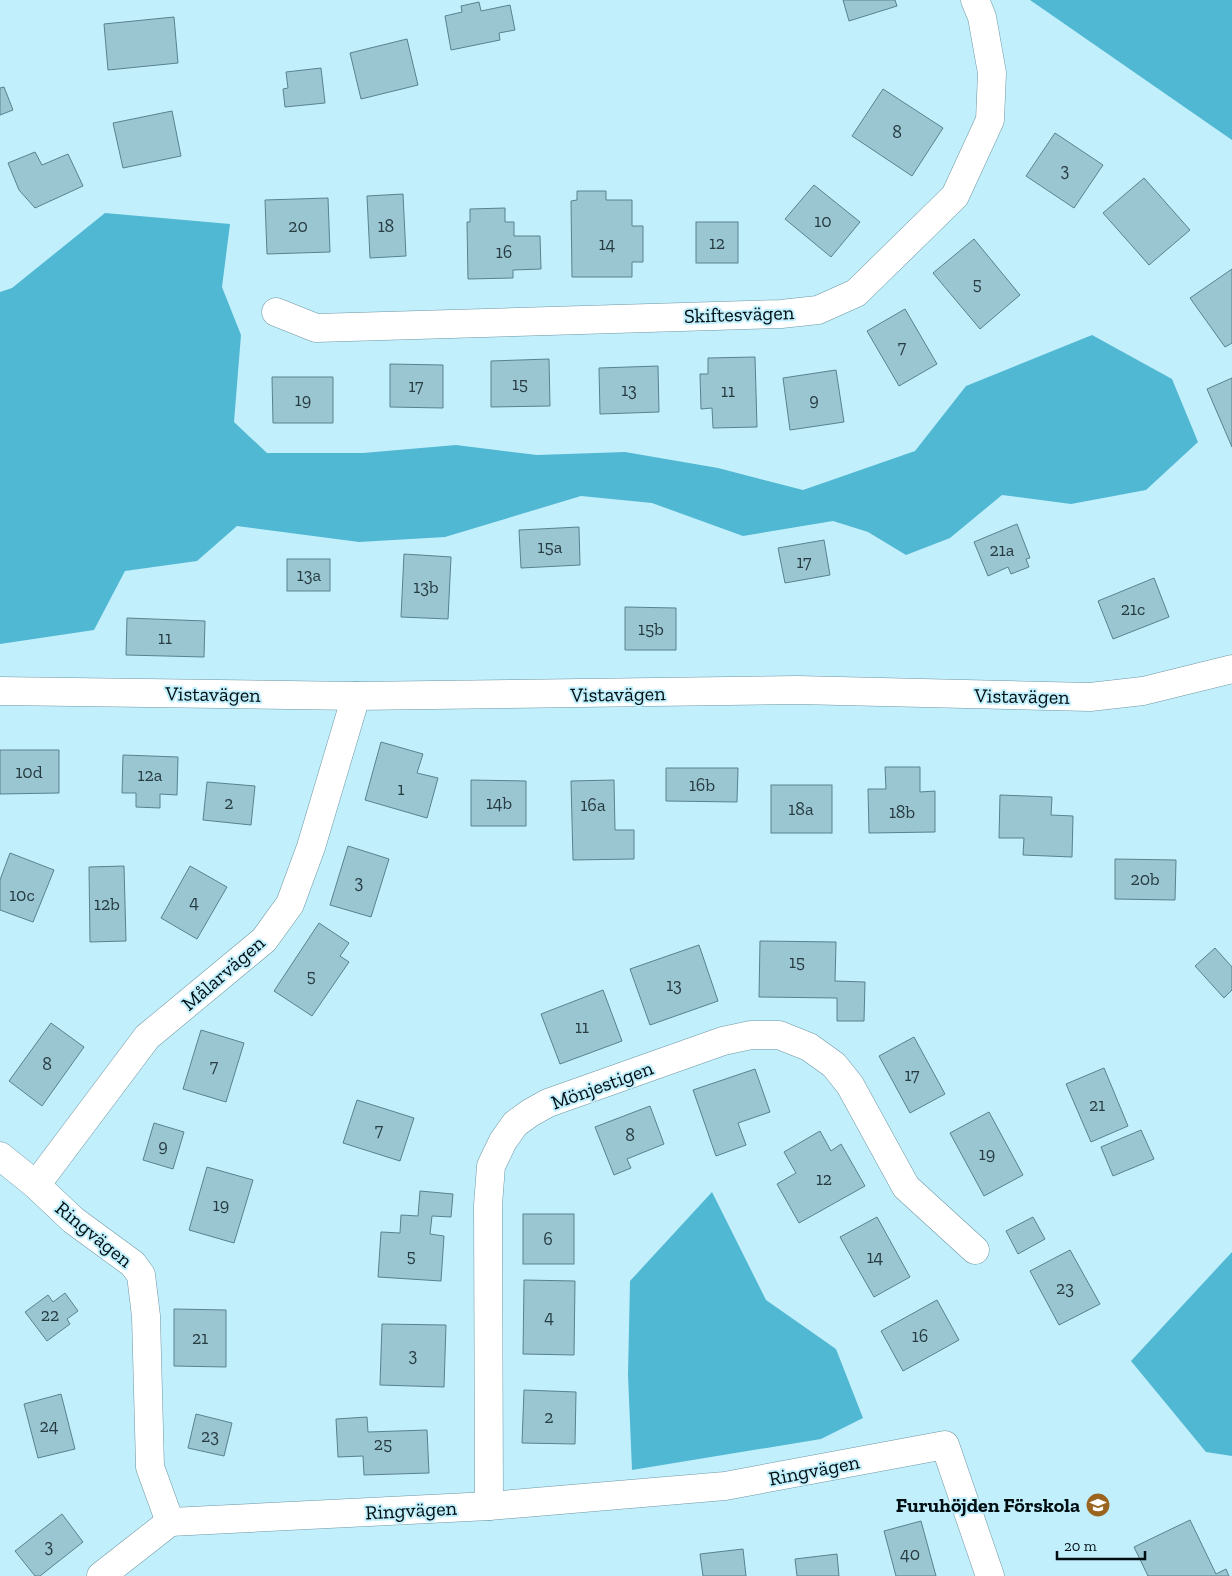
<svg xmlns="http://www.w3.org/2000/svg" width="1232" height="1576" font-family="'Zilla Slab',serif">
<rect width="100%" height="100%" fill="#c2effc"/>
<g fill="#51b8d3">
<path d="M1030 0H1232V140Z"/>
<path d="M105 213 230 224 222 287 241 335 234 422 267 453H363L456 445 537 455 625 452 718 468 803 490 915 451 966 386 1092 335 1172 379 1198 442 1146 490 1071 504 1002 495 950 538 906 555 868 532 833 521 743 536 652 503 581 496 445 537 359 542 237 526 197 561 125 571 94 630 0 644V292L12 288Z"/>
<path d="M712 1192 766 1300 836 1349 863 1418 821 1439 632 1470 628 1375 630 1281Z"/>
<path d="M1232 1252V1456L1206 1452 1131 1361Z"/>
</g>
<g fill="#9ac6d2" stroke="#58828e">
<path d="M843 0H895L897 6 849 21Z"/>
<path d="M479 2 481 11 510 5 515 30 499 33 500 40 451 50 445 16 462 12 461 6Z"/>
<path d="M174 17 178 63 108 70 104 24Z"/>
<path d="M407 39 418 85 361 99 350 53Z"/>
<path d="M321 68 325 103 285 107 283 89 288 88 286 72Z"/>
<path d="M4 87 13 110 0 115V88Z"/>
<path d="M883 89 943 128 912 176 852 136Z"/>
<path d="M172 111 181 156 123 168 113 123Z"/>
<path d="M1055 133 1103 165 1074 208 1026 176Z"/>
<path d="M35 152 42 165 68 154 83 186 35 208 19 190 8 163Z"/>
<path d="M1144 178 1190 230 1149 265 1103 213Z"/>
<path d="M814 185 860 222 831 257 785 219Z"/>
<path d="M577 191H606V200H632V226H643V262H632V277H572L571 201 577 200Z"/>
<path d="M403 194 406 256 370 258 367 196Z"/>
<path d="M328 198 330 252 267 254 265 200Z"/>
<path d="M505 208V222H514V236H540L541 269 513 270V278L468 279 467 222H470V209Z"/>
<rect x="696" y="222" width="42" height="41"/>
<path d="M974 239 1020 295 980 329 933 273Z"/>
<path d="M1232 269V343L1225 347 1190 298Z"/>
<path d="M905 309 937 364 899 386 867 331Z"/>
<path d="M755 357 757 427 713 428 712 408 701 409 700 374H708V358Z"/>
<path d="M549 359 550 406 491 407V361Z"/>
<path d="M390 364 443 365V408L390 407Z"/>
<path d="M658 366 659 412 600 414 599 368Z"/>
<path d="M836 370 844 422 790 430 783 378Z"/>
<path d="M272 377H333V423H273Z"/>
<path d="M1232 378V447L1207 389Z"/>
<path d="M1017 524 1030 558 1026 559 1029 567 1011 574 1008 567 988 576 974 542Z"/>
<path d="M579 527 580 565 521 568 519 530Z"/>
<path d="M824 540 830 575 785 583 778 548Z"/>
<path d="M404 554 451 557 448 619 401 617Z"/>
<rect x="287" y="559" width="43" height="32"/>
<path d="M1154 578 1169 617 1113 639 1098 601Z"/>
<path d="M625 607 676 608V650H625Z"/>
<path d="M127 618 205 621 204 657 126 655Z"/>
<path d="M381 742 423 754 417 773 438 778 427 818 365 800Z"/>
<path d="M0 750H59V793L0 794Z"/>
<path d="M123 755 178 757 177 795 160 794V808L136 807V793H122Z"/>
<path d="M885 767H920V792L935 791V832L869 833 868 789H886Z"/>
<path d="M666 768H738L737 802 666 801Z"/>
<path d="M471 780 526 781V826H471Z"/>
<path d="M614 780 615 830H634V859L573 860 571 781Z"/>
<path d="M207 782 255 786 251 825 203 820Z"/>
<rect x="771" y="785" width="61" height="48"/>
<path d="M1000 795 1052 797 1051 815 1073 816 1072 857 1023 855 1024 838H999Z"/>
<path d="M348 846 389 859 371 917 330 905Z"/>
<path d="M10 853 54 870 33 922 0 910V880Z"/>
<path d="M1115 859 1176 860 1175 900 1115 899Z"/>
<path d="M124 866 126 941 90 942 89 867Z"/>
<path d="M190 866 227 887 197 939 161 918Z"/>
<path d="M319 923 349 943 340 956 349 962 312 1016 274 991Z"/>
<path d="M760 941 836 942 835 981 865 982 864 1021H837V998L759 997Z"/>
<path d="M699 945 718 1001 650 1025 630 969Z"/>
<path d="M1215 948 1232 967V990L1224 998 1195 966Z"/>
<path d="M603 990 622 1041 560 1064 541 1014Z"/>
<path d="M51 1023 84 1047 42 1106 9 1081Z"/>
<path d="M201 1030 244 1043 226 1102 183 1089Z"/>
<path d="M914 1037 945 1094 910 1113 879 1056Z"/>
<path d="M1104 1068 1128 1126 1091 1142 1066 1084Z"/>
<path d="M755 1069 770 1112 738 1123 746 1145 716 1156 693 1090Z"/>
<path d="M357 1100 414 1118 400 1161 343 1143Z"/>
<path d="M650 1106 664 1144 627 1159 631 1168 614 1175 595 1127Z"/>
<path d="M989 1112 1023 1175 984 1196 950 1133Z"/>
<path d="M154 1123 184 1132 173 1169 143 1160Z"/>
<path d="M1141 1130 1154 1159 1113 1176 1101 1147Z"/>
<path d="M820 1131 831 1151 841 1144 865 1186 799 1223 777 1184 796 1173 784 1152Z"/>
<path d="M207 1167 253 1180 234 1243 189 1230Z"/>
<path d="M420 1191 453 1194 451 1217 432 1216 430 1234 444 1236 441 1281 378 1277 381 1232 400 1233 401 1215 418 1216Z"/>
<rect x="523" y="1214" width="51" height="50"/>
<path d="M877 1217 910 1277 874 1297 840 1237Z"/>
<path d="M1033 1217 1045 1239 1018 1254 1006 1231Z"/>
<path d="M1070 1250 1100 1304 1059 1325 1030 1271Z"/>
<path d="M524 1280 575 1281 574 1355 523 1354Z"/>
<path d="M65 1293 78 1311 67 1319 70 1324 47 1341 25 1312 48 1295 53 1302Z"/>
<path d="M937 1300 959 1340 903 1371 881 1331Z"/>
<path d="M174 1309 226 1310V1367L174 1366Z"/>
<path d="M382 1324 446 1325 444 1387 380 1385Z"/>
<path d="M524 1390 576 1392 575 1444 522 1443Z"/>
<path d="M61 1394 75 1449 38 1458 24 1404Z"/>
<path d="M196 1414 232 1423 224 1456 188 1448Z"/>
<path d="M367 1417 368 1432 427 1430 429 1473 364 1475 363 1456 338 1457 336 1419Z"/>
<path d="M62 1514 83 1542 40 1576H35L15 1551Z"/>
<path d="M1190 1520 1216 1574 1226 1569 1229 1576H1148L1134 1547Z"/>
<path d="M921 1521 936 1576H896L884 1531Z"/>
<path d="M743 1549 746 1576H703L700 1554Z"/>
<path d="M837 1554 839 1576H797L795 1559Z"/>
</g>
<g fill="none" stroke-linecap="round" stroke-linejoin="round">
<defs>
<g id="street">
<path d="M276 312 316 328 781 314 818 310 856 293 955 196 990 120 992 73 982 17 975 0"/>
<path d="M0 691 356 696 797 690 1090 697 1143 691 1232 669"/>
<path d="M0 1156 36 1185 73 1220 133 1264 141 1275 146 1316 150 1467 170 1522 489 1506 725 1486 945 1445 990 1576"/>
<path d="M36 1185 147 1037 264 940 290 904 311 847 356 696"/>
<path d="M489 1506 488 1205 491 1166 503 1141 515 1124 530 1113 548 1103 723 1041 751 1035H779L809 1047 834 1065 850 1085 906 1187 975 1250"/>
<path d="M101 1576 170 1522"/>
</g>
</defs>
<use href="#street" stroke="#6d97a3" stroke-width="29"/>
<use href="#street" stroke="#fff" stroke-width="28"/>
</g>
<defs>
<symbol id="school-disc" viewBox="-11 -11 22 22"><circle r="9.5" fill="#9c651f" stroke="#c2effc"/><path d="M0-5L7-2L0 1L-7-2ZM-4 1L0 2.5L4 1V4Q0 6-4 4Z" fill="#fff"/></symbol>
</defs>
<g fill-rule="evenodd">
<use href="#school-disc" x="1084" y="1491" width="28" height="28"/>
</g>
<g text-anchor="middle" dominant-baseline="central" stroke-width="4" stroke-linejoin="round" paint-order="stroke">
<g font-size="18" fill="#273c42">
<text x="897" y="132">8</text>
<text x="1065" y="170">3</text>
<text x="823" y="221">10</text>
<text x="298" y="226">20</text>
<text x="386" y="226">18</text>
<text x="717" y="243">12</text>
<text x="607" y="244">14</text>
<text x="504" y="252">16</text>
<text x="977" y="284">5</text>
<text x="902" y="347">7</text>
<text x="520" y="384">15</text>
<text x="416" y="386">17</text>
<text x="629" y="390">13</text>
<text x="728" y="391">11</text>
<text x="303" y="400">19</text>
<text x="814" y="400">9</text>
<text x="550" y="547">15a</text>
<text x="1002" y="550">21a</text>
<text x="804" y="562">17</text>
<text x="309" y="575">13a</text>
<text x="426" y="587">13b</text>
<text x="1133" y="609">21c</text>
<text x="651" y="629">15b</text>
<text x="165" y="638">11</text>
<text x="29" y="772">10d</text>
<text x="150" y="775">12a</text>
<text x="702" y="785">16b</text>
<text x="401" y="789">1</text>
<text x="229" y="803">2</text>
<text x="499" y="803">14b</text>
<text x="593" y="805">16a</text>
<text x="801" y="809">18a</text>
<text x="902" y="812">18b</text>
<text x="1145" y="879">20b</text>
<text x="359" y="882">3</text>
<text x="22" y="895">10c</text>
<text x="194" y="902">4</text>
<text x="107" y="904">12b</text>
<text x="797" y="962">15</text>
<text x="311" y="976">5</text>
<text x="674" y="985">13</text>
<text x="582" y="1027">11</text>
<text x="47" y="1064">8</text>
<text x="214" y="1066">7</text>
<text x="912" y="1075">17</text>
<text x="1097" y="1105">21</text>
<text x="379" y="1130">7</text>
<text x="630" y="1135">8</text>
<text x="163" y="1146">9</text>
<text x="987" y="1154">19</text>
<text x="824" y="1179">12</text>
<text x="221" y="1205">19</text>
<text x="548" y="1239">6</text>
<text x="411" y="1256">5</text>
<text x="875" y="1257">14</text>
<text x="1065" y="1288">23</text>
<text x="50" y="1315">22</text>
<text x="549" y="1317">4</text>
<text x="920" y="1336">16</text>
<text x="200" y="1338">21</text>
<text x="413" y="1355">3</text>
<text x="549" y="1417">2</text>
<text x="49" y="1426">24</text>
<text x="210" y="1436">23</text>
<text x="383" y="1444">25</text>
<text x="49" y="1546">3</text>
<text x="910" y="1554">40</text>
</g>
<g font-size="20" fill="#010e12" stroke="#c2effc">
<text transform="translate(739 314) rotate(-2)">Skiftesvägen</text>
<text transform="translate(213 694) rotate(1)">Vistavägen</text>
<text transform="translate(618 694) rotate(-1)">Vistavägen</text>
<text transform="translate(1022 696) rotate(1)">Vistavägen</text>
<text transform="translate(223 973) rotate(-41)">Målarvägen</text>
<text transform="translate(602 1085) rotate(-20)">Mönjestigen</text>
<text transform="translate(94 1234) rotate(39)">Ringvägen</text>
<text transform="translate(814 1470) rotate(-11)">Ringvägen</text>
<text transform="translate(411 1510) rotate(-3)">Ringvägen</text>
</g>
<g font-size="20" font-weight="bold" fill="#010e12" stroke="#c2effc" text-anchor="end">
<text x="1080" y="1505">Furuhöjden Förskola</text>
</g>
</g>
<path d="M1057 1551v8h88v-8" fill="none" stroke="#010e12" stroke-width="2.5"/>
<text x="1064" y="1551" font-size="15" fill="#010e12" stroke="#c2effc" stroke-width="4" paint-order="stroke">20 m</text>
</svg>
